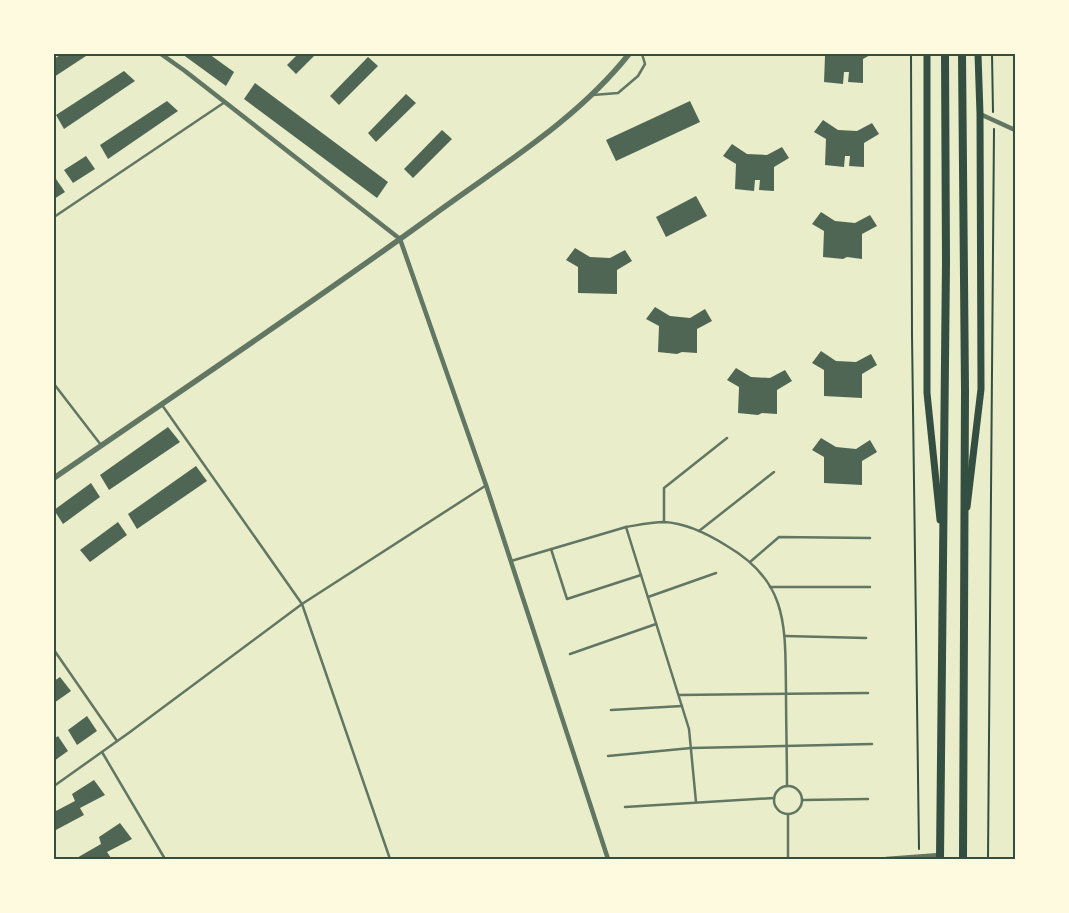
<svg xmlns="http://www.w3.org/2000/svg" width="1069" height="913" font-family="Manrope,sans-serif">
<rect width="100%" height="100%" fill="#e9edc9"/>
<g fill="#4f6655">
<path d="M62 54H89L54 77V59Z"/>
<path d="M182 54H209L234 72 226 86Z"/>
<path d="M298 54H316L296 74 287 65Z"/>
<path d="M821 54H872L863 59V83L848 82 849 72H844L843 84 824 82 825 56Z"/>
<path d="M368 57 378 66 339 105 330 96Z"/>
<path d="M124 71 135 81 64 129 56 115Z"/>
<path d="M255 83 388 182 377 198 244 99Z"/>
<path d="M406 94 416 103 376 142 368 133Z"/>
<path d="M167 101 178 111 108 159 100 145Z"/>
<path d="M690 101 700 122 616 161 606 140Z"/>
<path d="M823 120 838 130 857 131 872 123 879 134 864 143V167L849 166 850 156H845L844 167 825 165 826 139 814 132Z"/>
<path d="M442 130 452 139 413 178 404 169Z"/>
<path d="M732 144 747 154 767 155 782 147 789 158 774 167V191L759 190 760 180H755L754 191 735 189 736 164 723 156Z"/>
<path d="M86 156 95 169 73 183 64 170Z"/>
<path d="M56 179 65 192 54 199V180Z"/>
<path d="M696 196 707 216 666 237 656 217Z"/>
<path d="M821 212 835 221 855 223 870 215 877 226 862 234V259L847 257 843 259 823 257 824 231 812 224Z"/>
<path d="M575 248 590 257 610 258 625 250 632 261 617 270V294L578 293V267L566 260Z"/>
<path d="M655 307 670 316 690 318 705 309 712 321 697 329V353L682 352 677 354 658 352 659 326 646 319Z"/>
<path d="M821 351 836 361 856 362 871 354 877 365 862 374V398L824 396V370L812 363Z"/>
<path d="M736 368 751 377 770 378 785 370 792 381 777 390V414L762 413 758 415 738 413 739 387 727 380Z"/>
<path d="M168 427 180 442 109 490 100 475Z"/>
<path d="M821 438 836 447 856 449 870 440 877 452 862 461V485L824 483V457L812 450Z"/>
<path d="M196 466 207 481 137 529 128 514Z"/>
<path d="M91 483 100 497 63 524 54 510Z"/>
<path d="M118 522 127 535 90 562 80 550Z"/>
<path d="M60 677 71 691 54 703V681Z"/>
<path d="M87 716 97 731 77 745 68 730Z"/>
<path d="M58 736 68 751 54 761V739Z"/>
<path d="M94 780 105 795 80 808 84 815 54 831V812L75 801 72 794Z"/>
<path d="M120 823 132 839 107 852 111 858 75 859 101 844 99 837Z"/>
</g>
<g fill="none" stroke-linecap="round" stroke-linejoin="round">
<g stroke="#344e41" stroke-width="2">
<path d="M911 54 912 335 919 849"/>
<path d="M992 54 993 112"/>
<path d="M988 859 994 129"/>
</g>
<g stroke="#617663" stroke-width="2.5">
<path d="M593 95 618 93 638 76 645 64 642 54"/>
<path d="M54 217 225 102"/>
<path d="M54 384 101 445"/>
<path d="M162 405 302 604 390 859"/>
<path d="M664 522V488L727 438"/>
<path d="M626 527C638 525 651 522 664 522 687 523 708 534 727 546 789 582 785 627 786 691 786 723 787 755 787 786"/>
<path d="M699 531 774 472"/>
<path d="M551 549 567 599 641 575"/>
<path d="M511 561 626 527 689 729 696 802"/>
<path d="M750 562 779 537 870 538"/>
<path d="M770 587H870"/>
<path d="M648 597 716 573"/>
<path d="M785 636 866 638"/>
<path d="M54 650 117 741"/>
<path d="M570 654 656 624"/>
<path d="M679 695 868 693"/>
<path d="M611 710 682 706"/>
<path d="M102 752 165 859"/>
<path d="M608 756 691 748 872 744"/>
<circle cx="788" cy="800" r="14"/>
<path d="M54 786 130 732 302 604 485 486"/>
<path d="M803 800 868 799"/>
<path d="M625 807 774 798"/>
<path d="M788 859V815"/>
</g>
<g stroke="#617663" stroke-width="4.5">
<path d="M161 54 185 71 400 239 486 485 608 859"/>
<path d="M980 114 1015 130"/>
<path d="M886 859 940 855"/>
</g>
<path stroke="#617663" stroke-width="5.5" d="M54 478C180 391 308 306 432 216 500 166 576 121 629 54"/>
<g stroke="#344e41" stroke-width="7">
<path d="M927 54V393L940 520"/>
<path d="M967 507 981 389 980 114 978 54"/>
</g>
<g stroke="#344e41" stroke-width="8">
<path d="M962 54 965 390 963 859"/>
<path d="M940 859 946 262 945 54"/>
</g>
</g>
<rect width="1069" height="913" fill="none" stroke="#fefae0" stroke-width="110"/>
<rect x="55" y="55" width="959" height="803" fill="none" stroke="#344e41" stroke-width="2"/>
</svg>
